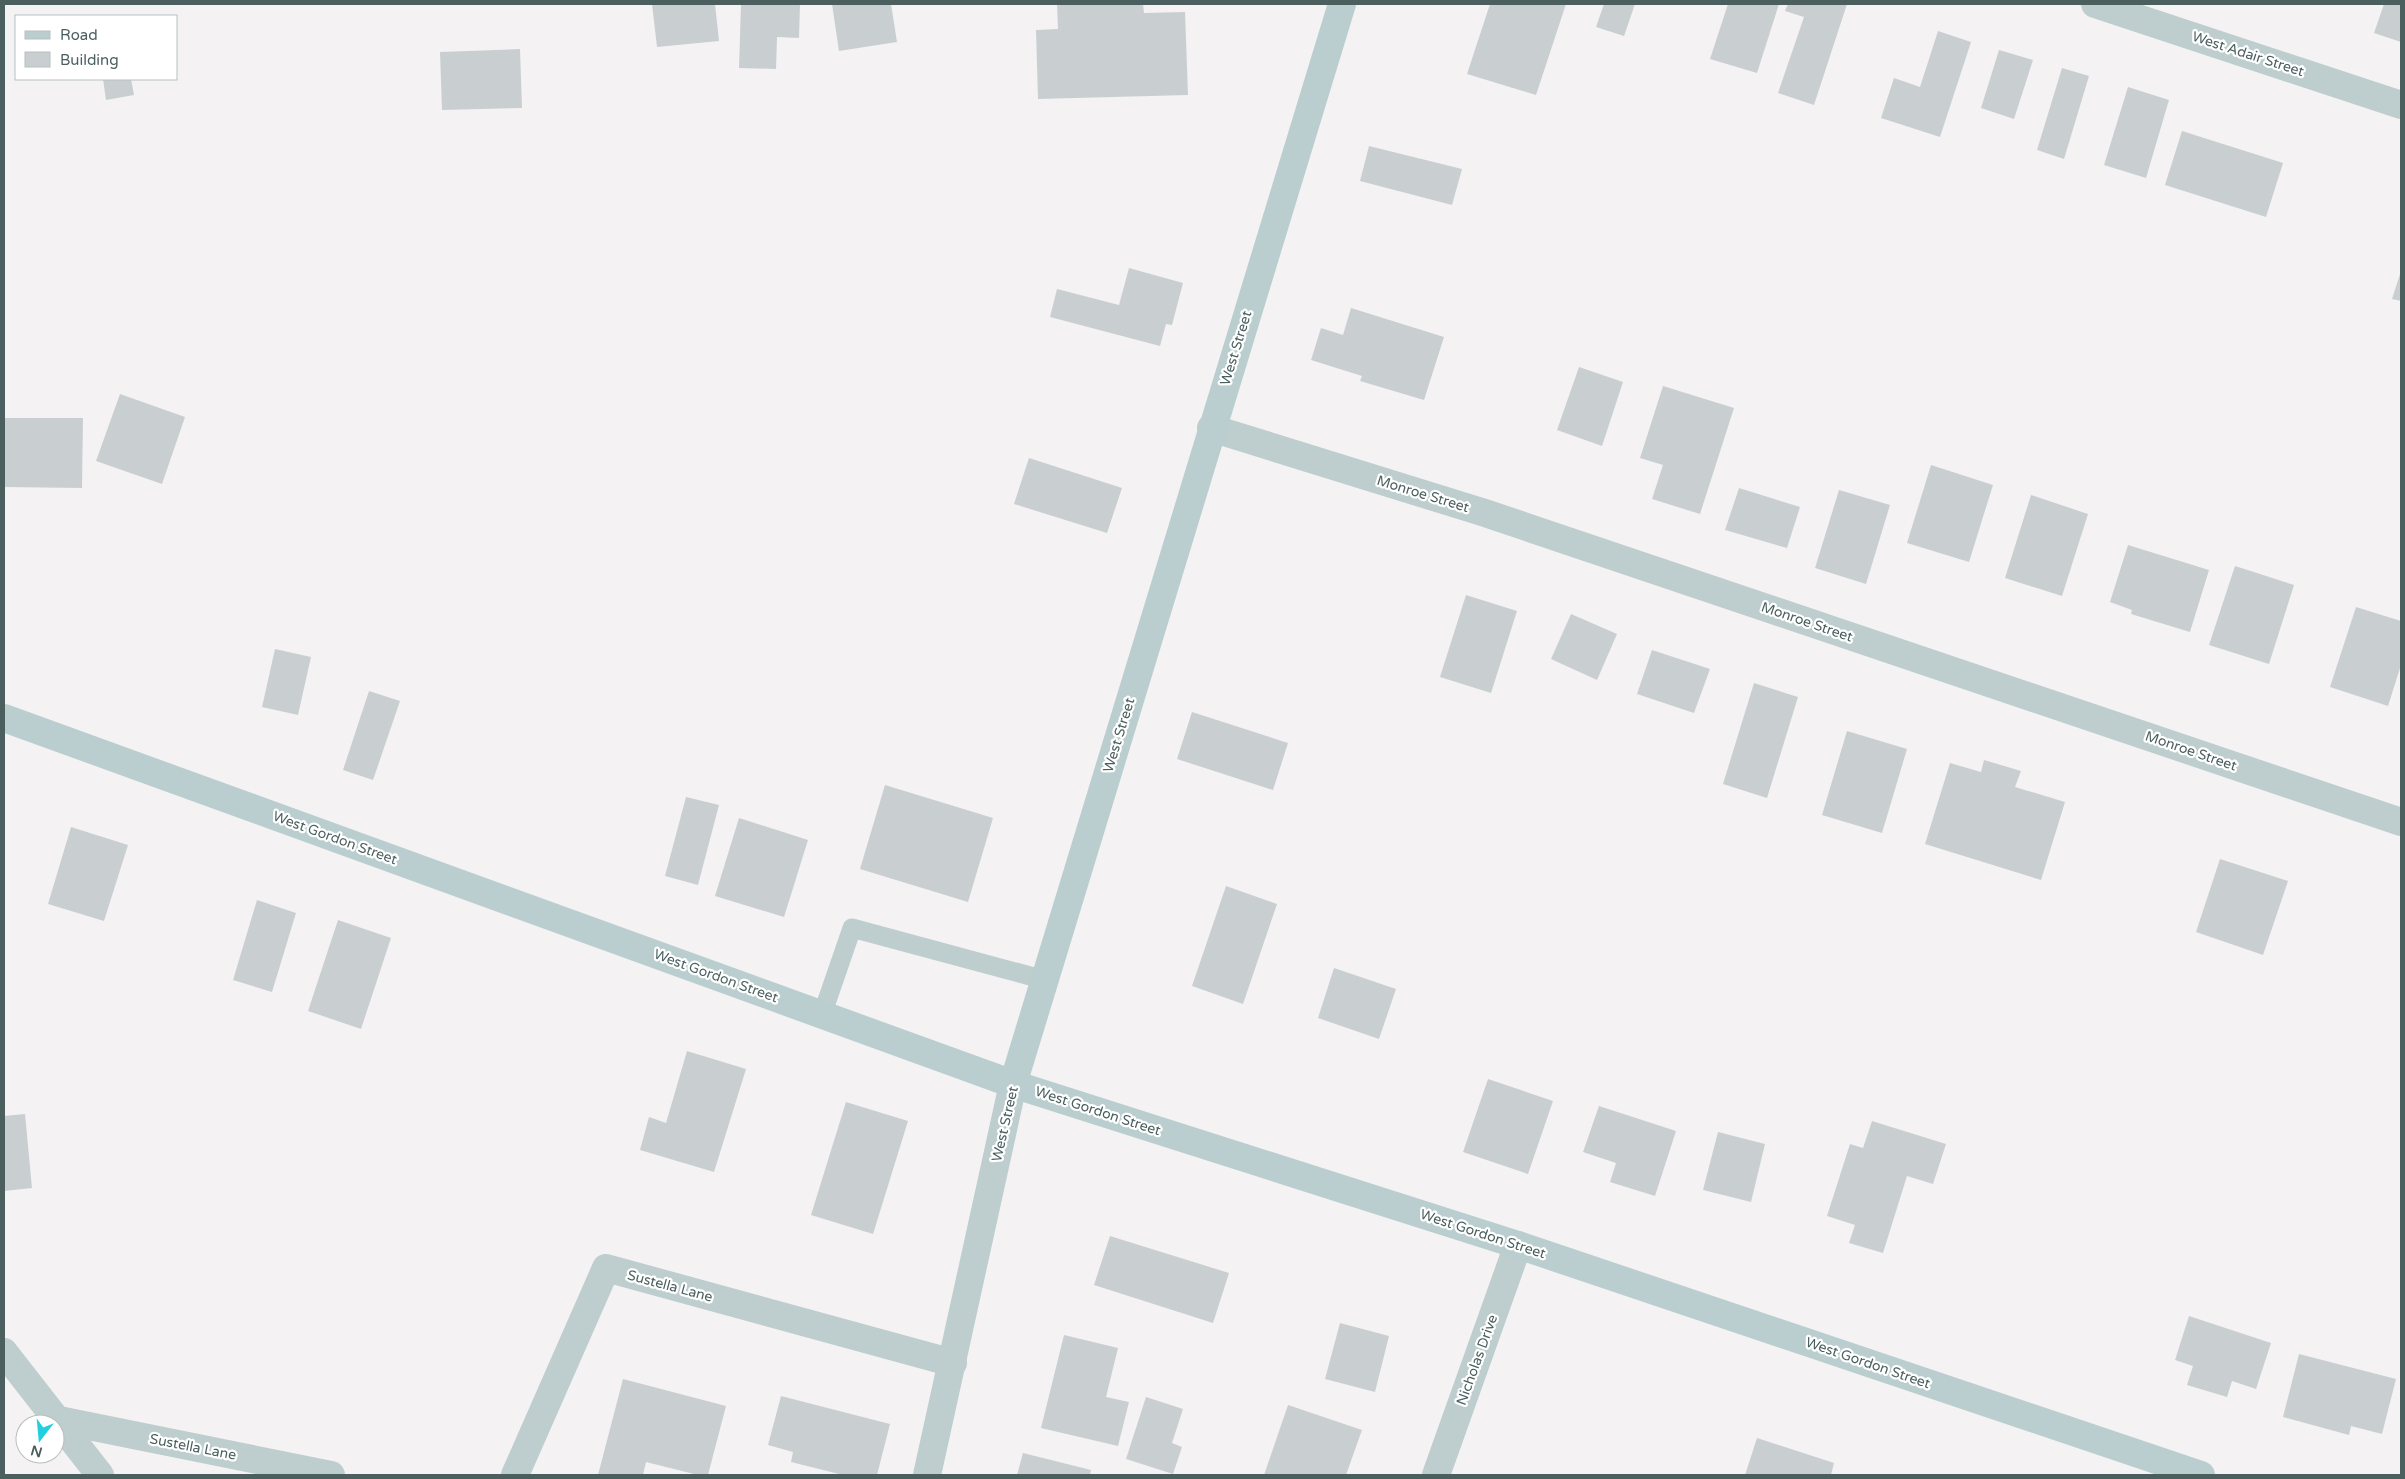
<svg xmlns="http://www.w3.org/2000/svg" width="2405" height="1479" font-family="'Varela Round',sans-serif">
<rect width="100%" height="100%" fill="#f4f2f3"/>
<g fill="#c9cfd1">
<path d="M652 4H715L719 41 657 47Z"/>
<path d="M741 4H800L799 38 777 37 776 69 739 68Z"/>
<path d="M832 4H891L897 42 839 51Z"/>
<path d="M1057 4H1143L1144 13 1185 12 1188 95 1038 99 1036 30 1058 29Z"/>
<path d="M1490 4H1566L1536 95 1467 74Z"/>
<path d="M1604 4H1635L1624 36 1596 27Z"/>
<path d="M1728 4H1779L1757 73 1710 59Z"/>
<path d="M1788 4H1847L1814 105 1778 93 1804 17 1785 11Z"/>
<path d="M2384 4H2401V42L2374 33Z"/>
<path d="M1938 31 1971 42 1940 137 1881 118 1894 78 1920 87Z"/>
<path d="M520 49 522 108 442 110 440 52Z"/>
<path d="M1999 50 2033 60 2014 119 1981 108Z"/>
<path d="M2062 68 2089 76 2064 159 2037 150Z"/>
<path d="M103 79H131L134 95 106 100Z"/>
<path d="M2128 87 2169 100 2146 178 2104 165Z"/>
<path d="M2182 131 2283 163 2266 217 2165 185Z"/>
<path d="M1369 146 1462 169 1452 205 1360 181Z"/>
<path d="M1129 268 1183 283 1172 325 1166 324 1160 346 1050 317 1057 289 1119 305Z"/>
<path d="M2401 271V301L2392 299Z"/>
<path d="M1351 308 1444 337 1424 400 1360 381 1362 376 1311 360 1321 328 1343 335Z"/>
<path d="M1579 367 1623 382 1602 446 1557 430Z"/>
<path d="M1663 386 1734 408 1700 514 1652 499 1663 465 1640 458Z"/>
<path d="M120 394 185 417 162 484 96 461Z"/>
<path d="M4 418H83L82 488 4 487Z"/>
<path d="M1029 458 1122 488 1107 533 1014 504Z"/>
<path d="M1931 465 1993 485 1969 562 1907 543Z"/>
<path d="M1739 488 1800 507 1787 548 1725 530Z"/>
<path d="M1839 490 1890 505 1866 584 1815 568Z"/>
<path d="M2031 495 2088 514 2062 596 2005 578Z"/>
<path d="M2128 545 2209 570 2190 632 2131 614 2132 610 2110 602Z"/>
<path d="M2235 566 2294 585 2269 664 2209 645Z"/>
<path d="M1466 595 1517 611 1491 693 1440 677Z"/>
<path d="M2356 607 2401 621V665L2388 706 2330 687Z"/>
<path d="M1571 614 1617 634 1597 680 1551 659Z"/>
<path d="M275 649 311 657 298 715 262 707Z"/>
<path d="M1652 650 1710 669 1694 713 1637 694Z"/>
<path d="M1754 683 1798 697 1767 798 1723 784Z"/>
<path d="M369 691 400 701 373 780 343 770Z"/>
<path d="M1192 712 1288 743 1273 790 1177 759Z"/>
<path d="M1847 731 1907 749 1882 833 1822 815Z"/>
<path d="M1984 760 2021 771 2015 787 2065 802 2041 880 1925 844 1950 763 1981 772Z"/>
<path d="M885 785 993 818 968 902 860 869Z"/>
<path d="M686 797 719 805 698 885 665 876Z"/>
<path d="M739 818 808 840 784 917 715 896Z"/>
<path d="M71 827 128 845 104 921 48 904Z"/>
<path d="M2220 859 2288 881 2263 955 2196 932Z"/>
<path d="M1226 886 1277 904 1243 1004 1192 986Z"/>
<path d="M257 900 296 913 272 992 233 980Z"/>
<path d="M338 920 391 938 361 1029 308 1011Z"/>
<path d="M1334 968 1396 989 1379 1039 1318 1018Z"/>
<path d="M687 1051 746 1069 714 1172 640 1150 649 1117 666 1123Z"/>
<path d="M1488 1079 1553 1101 1528 1174 1463 1152Z"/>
<path d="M846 1102 908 1121 873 1234 811 1215Z"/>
<path d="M1599 1106 1676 1131 1655 1196 1610 1182 1616 1163 1583 1152Z"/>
<path d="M25 1114 32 1188 4 1191V1116Z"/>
<path d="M1872 1121 1946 1144 1933 1184 1907 1176 1883 1253 1849 1243 1855 1225 1827 1216 1850 1144 1863 1148Z"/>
<path d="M1718 1132 1765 1144 1751 1202 1703 1190Z"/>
<path d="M1110 1236 1229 1273 1213 1323 1094 1285Z"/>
<path d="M2189 1316 2271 1343 2256 1389 2232 1381 2227 1397 2187 1385 2193 1366 2175 1360Z"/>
<path d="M1340 1323 1389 1336 1375 1392 1325 1379Z"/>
<path d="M1064 1335 1118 1348 1106 1397 1129 1402 1118 1446 1041 1428Z"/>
<path d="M2299 1354 2396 1379 2382 1434 2351 1426 2349 1435 2283 1417Z"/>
<path d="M623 1379 726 1406 708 1475H698L646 1462 643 1475H598Z"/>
<path d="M781 1396 890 1424 877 1475H843L791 1462 793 1452 768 1445Z"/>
<path d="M1146 1397 1183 1409 1172 1443 1182 1447 1173 1474 1126 1459Z"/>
<path d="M1288 1405 1362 1430 1346 1475H1264Z"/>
<path d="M1757 1438 1834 1463 1831 1475H1745Z"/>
<path d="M1023 1453 1091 1470 1090 1475H1017Z"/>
</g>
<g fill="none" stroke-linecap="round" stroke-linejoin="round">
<path stroke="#becdcd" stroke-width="19" d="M822 1015 852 928 1045 980"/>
<g stroke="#becdcd" stroke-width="28">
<path d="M2095 4 2401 105"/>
<path d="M1211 428 1482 512 2401 822"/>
<path d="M4 1352 100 1475"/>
<path d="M54 1419 331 1475"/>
<path d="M515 1475 606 1268 953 1363"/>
<path d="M927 1475 1013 1084"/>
<path d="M1436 1475 1518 1245"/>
</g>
<g stroke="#bbcecf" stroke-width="28">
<path d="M4 718 1013 1084 1518 1245 2201 1475"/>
<path d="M1013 1084 1342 4"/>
</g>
</g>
<g text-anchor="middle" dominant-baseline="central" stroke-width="4.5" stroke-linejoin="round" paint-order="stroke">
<g font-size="14" fill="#4a5f5e" stroke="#fff">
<text transform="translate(2248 54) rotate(18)">West Adair Street</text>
<text transform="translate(1236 348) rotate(-73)">West Street</text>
<text transform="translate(1423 494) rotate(17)">Monroe Street</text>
<text transform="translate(1807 622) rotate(19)">Monroe Street</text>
<text transform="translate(1119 735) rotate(-73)">West Street</text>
<text transform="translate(2191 751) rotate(19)">Monroe Street</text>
<text transform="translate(335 838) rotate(20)">West Gordon Street</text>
<text transform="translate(716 976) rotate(20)">West Gordon Street</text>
<text transform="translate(1098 1111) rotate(18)">West Gordon Street</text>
<text transform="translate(1005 1124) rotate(-77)">West Street</text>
<text transform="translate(1483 1234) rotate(18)">West Gordon Street</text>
<text transform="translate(670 1286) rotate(15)">Sustella Lane</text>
<text transform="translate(1477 1360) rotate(-70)">Nicholas Drive</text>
<text transform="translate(1868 1363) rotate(19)">West Gordon Street</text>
<text transform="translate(193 1447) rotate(11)">Sustella Lane</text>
</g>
</g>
<rect width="2405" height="1479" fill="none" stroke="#4a5f5e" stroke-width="10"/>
<rect x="15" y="15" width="162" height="65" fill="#ffffff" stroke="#b7bfbf"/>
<rect x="25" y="31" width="25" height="8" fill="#bbcecf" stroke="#b7bfbf"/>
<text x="60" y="40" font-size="15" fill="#4a5f5e">Road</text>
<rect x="25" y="52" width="25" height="15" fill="#c9cfd1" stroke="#b7bfbf"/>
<text x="60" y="65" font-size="15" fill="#4a5f5e">Building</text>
<g transform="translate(40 1439) rotate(196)"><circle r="24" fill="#ffffff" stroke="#b7bfbf"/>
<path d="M0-4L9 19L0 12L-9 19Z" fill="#21cfde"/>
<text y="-8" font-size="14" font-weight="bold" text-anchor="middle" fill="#4a5f5e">N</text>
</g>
</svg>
